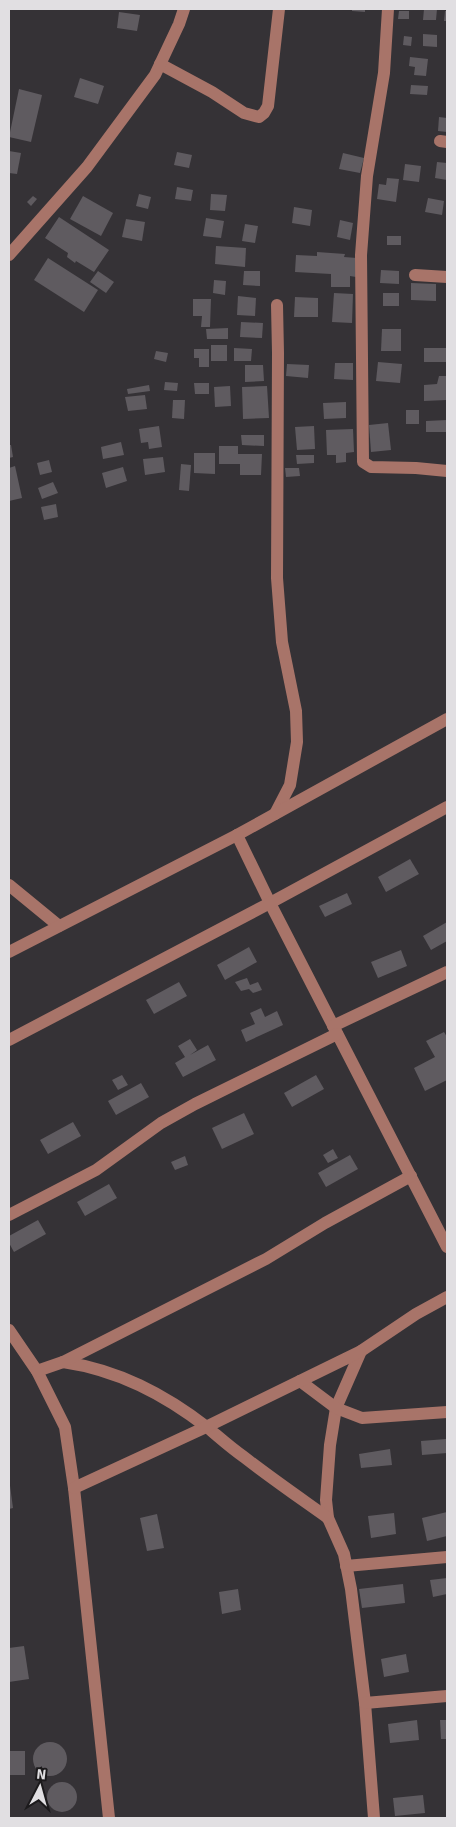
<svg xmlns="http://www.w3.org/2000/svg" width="456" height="1827" font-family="Signika,sans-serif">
<rect width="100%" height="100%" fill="#353236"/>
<g fill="#5f5b60">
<path d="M352 9H365V12L352 11Z"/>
<path d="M424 9H437L436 20H423Z"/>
<path d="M399 11H409V19H398Z"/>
<path d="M445 11H447V21H444Z"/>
<path d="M119 12 140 15 137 31 117 28Z"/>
<path d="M423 34 437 35V47L423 46Z"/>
<path d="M404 36 412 37 411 46 403 45Z"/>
<path d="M410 57 428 59 426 76 414 75 415 67 409 66Z"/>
<path d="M80 78 104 86 98 104 74 97Z"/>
<path d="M411 85 428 86 427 95 410 94Z"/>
<path d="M19 89 42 95 31 142 9 137Z"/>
<path d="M439 117 447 118V132L438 131Z"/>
<path d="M9 151 21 153 17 174 9 173Z"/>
<path d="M177 152 192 155 189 168 174 165Z"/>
<path d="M343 153 364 158 360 173 339 169Z"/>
<path d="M437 162 447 163V180L435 178Z"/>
<path d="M405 164 421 166 419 182 403 180Z"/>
<path d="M387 178 399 179 396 202 377 199 379 184 386 185Z"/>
<path d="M177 187 193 190 191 201 175 199Z"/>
<path d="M139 194 151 197 148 209 136 206Z"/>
<path d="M211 194 227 195 225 211 210 210Z"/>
<path d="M33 196 37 199 31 206 27 202Z"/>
<path d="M83 196 113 213 101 236 70 219Z"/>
<path d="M428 198 444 201 442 215 425 212Z"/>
<path d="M294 207 312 210 310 226 292 223Z"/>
<path d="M59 217 109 250 94 272 76 261 75 263 67 257 68 253 45 238Z"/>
<path d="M206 218 224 221 221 238 203 236Z"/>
<path d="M126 219 145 222 142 241 122 237Z"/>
<path d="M340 220 353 223 350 240 337 237Z"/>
<path d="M245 224 258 226 255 243 242 241Z"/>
<rect x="387" y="236" width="14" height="9"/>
<path d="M216 246 246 248 245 267 215 264Z"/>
<path d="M317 252 345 254 344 257 357 258 356 277 350 276V287H331V274L295 272 296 255 317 256Z"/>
<path d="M48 258 98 290 84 312 34 280Z"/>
<path d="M381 270 399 271V284L380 283Z"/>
<path d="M98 271 114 282 106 293 90 282Z"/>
<path d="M244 271H260V286L243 285Z"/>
<path d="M214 280 226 281 225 295 213 293Z"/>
<path d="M411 283 436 284V301L411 300Z"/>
<path d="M334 293 353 294 352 323 332 322Z"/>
<rect x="383" y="293" width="16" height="13"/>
<path d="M238 296 256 298 255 316 237 315Z"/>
<path d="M295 297 318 298V317H294Z"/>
<path d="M193 299H211L210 327H201L202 316H193Z"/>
<path d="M241 322 263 323 262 338 240 337Z"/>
<path d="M228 328V339H207L206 329Z"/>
<path d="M382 329H401V351H381Z"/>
<rect x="211" y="345" width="16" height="16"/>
<path d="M234 348 252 349 251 361H234Z"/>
<rect x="424" y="348" width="22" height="14"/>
<path d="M194 349H209V367H199V358H194Z"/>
<path d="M156 351 168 353 166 362 154 359Z"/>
<path d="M378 362 402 364 400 383 376 381Z"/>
<path d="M335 363H353V380L334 379Z"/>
<path d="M287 364 309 365 308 378 286 376Z"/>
<path d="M245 365H263L264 381 245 382Z"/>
<path d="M439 376H447V400L424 401V385L437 384Z"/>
<path d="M165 382 178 383 177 391 164 390Z"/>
<path d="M194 383H209V394H195Z"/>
<path d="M149 385 150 391 128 394 127 389Z"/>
<path d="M230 386 231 406 215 407 214 387Z"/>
<path d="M267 386 269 418 243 419 242 387Z"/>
<path d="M145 395 147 409 128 411 125 397Z"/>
<path d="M173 400H185L184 419 172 418Z"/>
<path d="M346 402V418L324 419 323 403Z"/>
<rect x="406" y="410" width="13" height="14"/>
<path d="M447 420V432H426V421Z"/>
<path d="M388 423 391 450 371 452 369 425Z"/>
<path d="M159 426 162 447 149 449 148 442 141 443 139 429Z"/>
<path d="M314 426 315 449 297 450 295 427Z"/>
<path d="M353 429 354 452 346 453V462L336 463V455H327L326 430Z"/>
<path d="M241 435H264V446L242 445Z"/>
<path d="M121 442 124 455 103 459 101 447Z"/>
<path d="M9 445H11L13 457 9 458Z"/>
<path d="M219 446H238V454H262L261 475H240V464H219Z"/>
<path d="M194 453H215V474L194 473Z"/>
<path d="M296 455H314V463L297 464Z"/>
<path d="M163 457 165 472 145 475 143 459Z"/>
<path d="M49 460 52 472 40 475 37 463Z"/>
<path d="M181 464 191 465 189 491 179 490Z"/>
<path d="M15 466 22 498 9 501V468Z"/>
<path d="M123 467 127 481 106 488 102 473Z"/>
<path d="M285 468H299L300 476 286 477Z"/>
<path d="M53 482 58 493 42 499 38 488Z"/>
<path d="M56 504 58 517 44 520 41 507Z"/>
<path d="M410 859 419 874 386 892 378 877Z"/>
<path d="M347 893 352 904 325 917 319 906Z"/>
<path d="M447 922V941L431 950 423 936Z"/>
<path d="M249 947 257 962 225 980 217 965Z"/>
<path d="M401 950 407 966 378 978 371 962Z"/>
<path d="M247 978 250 985 258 982 262 990 253 993 249 989 241 991 235 982Z"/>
<path d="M179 982 187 996 154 1014 146 1000Z"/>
<path d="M261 1008 265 1017 277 1011 283 1025 246 1042 241 1030 255 1024 250 1013Z"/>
<path d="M444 1032 447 1037V1080L425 1091 414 1068 435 1057 426 1041Z"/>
<path d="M190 1039 197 1050 190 1055 208 1045 216 1060 183 1077 175 1063 185 1057 178 1046Z"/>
<path d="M122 1075 128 1085 118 1090 112 1080Z"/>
<path d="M316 1075 324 1089 292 1107 284 1093Z"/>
<path d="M141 1083 149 1097 116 1115 108 1101Z"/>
<path d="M244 1113 254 1134 222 1149 212 1128Z"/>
<path d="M73 1122 81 1136 48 1154 40 1140Z"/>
<path d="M333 1149 338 1158 328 1163 323 1155Z"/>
<path d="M350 1155 358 1169 326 1187 318 1173Z"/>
<path d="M185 1156 188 1165 175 1170 171 1162Z"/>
<path d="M109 1184 117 1198 85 1216 77 1202Z"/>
<path d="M38 1220 46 1234 14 1252 9 1243V1236Z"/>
<path d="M446 1439 447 1453 422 1455 421 1441Z"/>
<path d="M390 1449 392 1465 361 1468 359 1454Z"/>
<path d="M9 1478 13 1508 9 1509Z"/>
<path d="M447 1512V1536L427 1541 422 1518Z"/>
<path d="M394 1513 396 1534 371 1538 368 1516Z"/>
<path d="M157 1514 164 1548 147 1551 140 1518Z"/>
<path d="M447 1578V1594L433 1597 430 1580Z"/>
<path d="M403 1584 405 1603 362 1608 359 1589Z"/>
<path d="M238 1589 241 1610 222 1614 219 1592Z"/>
<path d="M24 1646 29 1679 9 1682V1648Z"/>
<path d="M406 1654 409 1672 384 1677 381 1659Z"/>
<path d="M417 1720 419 1740 390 1743 388 1724Z"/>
<path d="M440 1720H447V1739H441Z"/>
<circle cx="50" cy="1759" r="17"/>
<rect x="9" y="1751" width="16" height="24"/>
<circle cx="62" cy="1797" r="15"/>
<path d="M423 1795 425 1813 395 1816 393 1798Z"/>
</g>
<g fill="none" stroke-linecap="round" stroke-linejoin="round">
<g stroke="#a87469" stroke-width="12">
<path d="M388 9 384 73 367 176 361 255 363 462 371 467 416 468 447 471"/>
<path d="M160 64 212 92 244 113 259 117 264 113 268 106 279 9"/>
<path d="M440 141 447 142"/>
<path d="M9 255 87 167 155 75 179 24 184 9"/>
<path d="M415 275 447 277"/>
<path d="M275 814 290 785 297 742 296 711 282 642 277 578 278 353 277 305"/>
<path d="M237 835 270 903 447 1247"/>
<path d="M9 885 59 926"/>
<path d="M9 952 237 835 447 719"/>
<path d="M333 1026 447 972"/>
<path d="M9 1040 270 903 447 807"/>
<path d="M9 1215 96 1170 161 1123 195 1104 337 1034"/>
<path d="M9 1330 37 1371 65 1427 74 1488 109 1818"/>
<path d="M361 1351 336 1408 330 1445 326 1500 328 1518 344 1554 351 1589 365 1703 374 1818"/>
<path d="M63 1362C118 1370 164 1394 208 1428 220 1438 231 1448 244 1457 271 1478 300 1498 328 1518"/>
<path d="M37 1371 63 1362 266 1259 325 1223 411 1176"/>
<path d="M300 1381 336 1408 362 1418 447 1412"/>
<path d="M74 1488 206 1427 345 1359 361 1351 416 1314 447 1297"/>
<path d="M346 1566 447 1557"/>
<path d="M365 1703 447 1696"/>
</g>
</g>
<rect width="456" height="1827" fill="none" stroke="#e1dfe2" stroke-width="20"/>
<g transform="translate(40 1787) rotate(6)" stroke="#1c1a1c" stroke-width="4" paint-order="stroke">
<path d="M0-4L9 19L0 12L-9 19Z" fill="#e1dfe2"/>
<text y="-8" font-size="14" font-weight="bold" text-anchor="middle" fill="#e1dfe2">N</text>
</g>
</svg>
